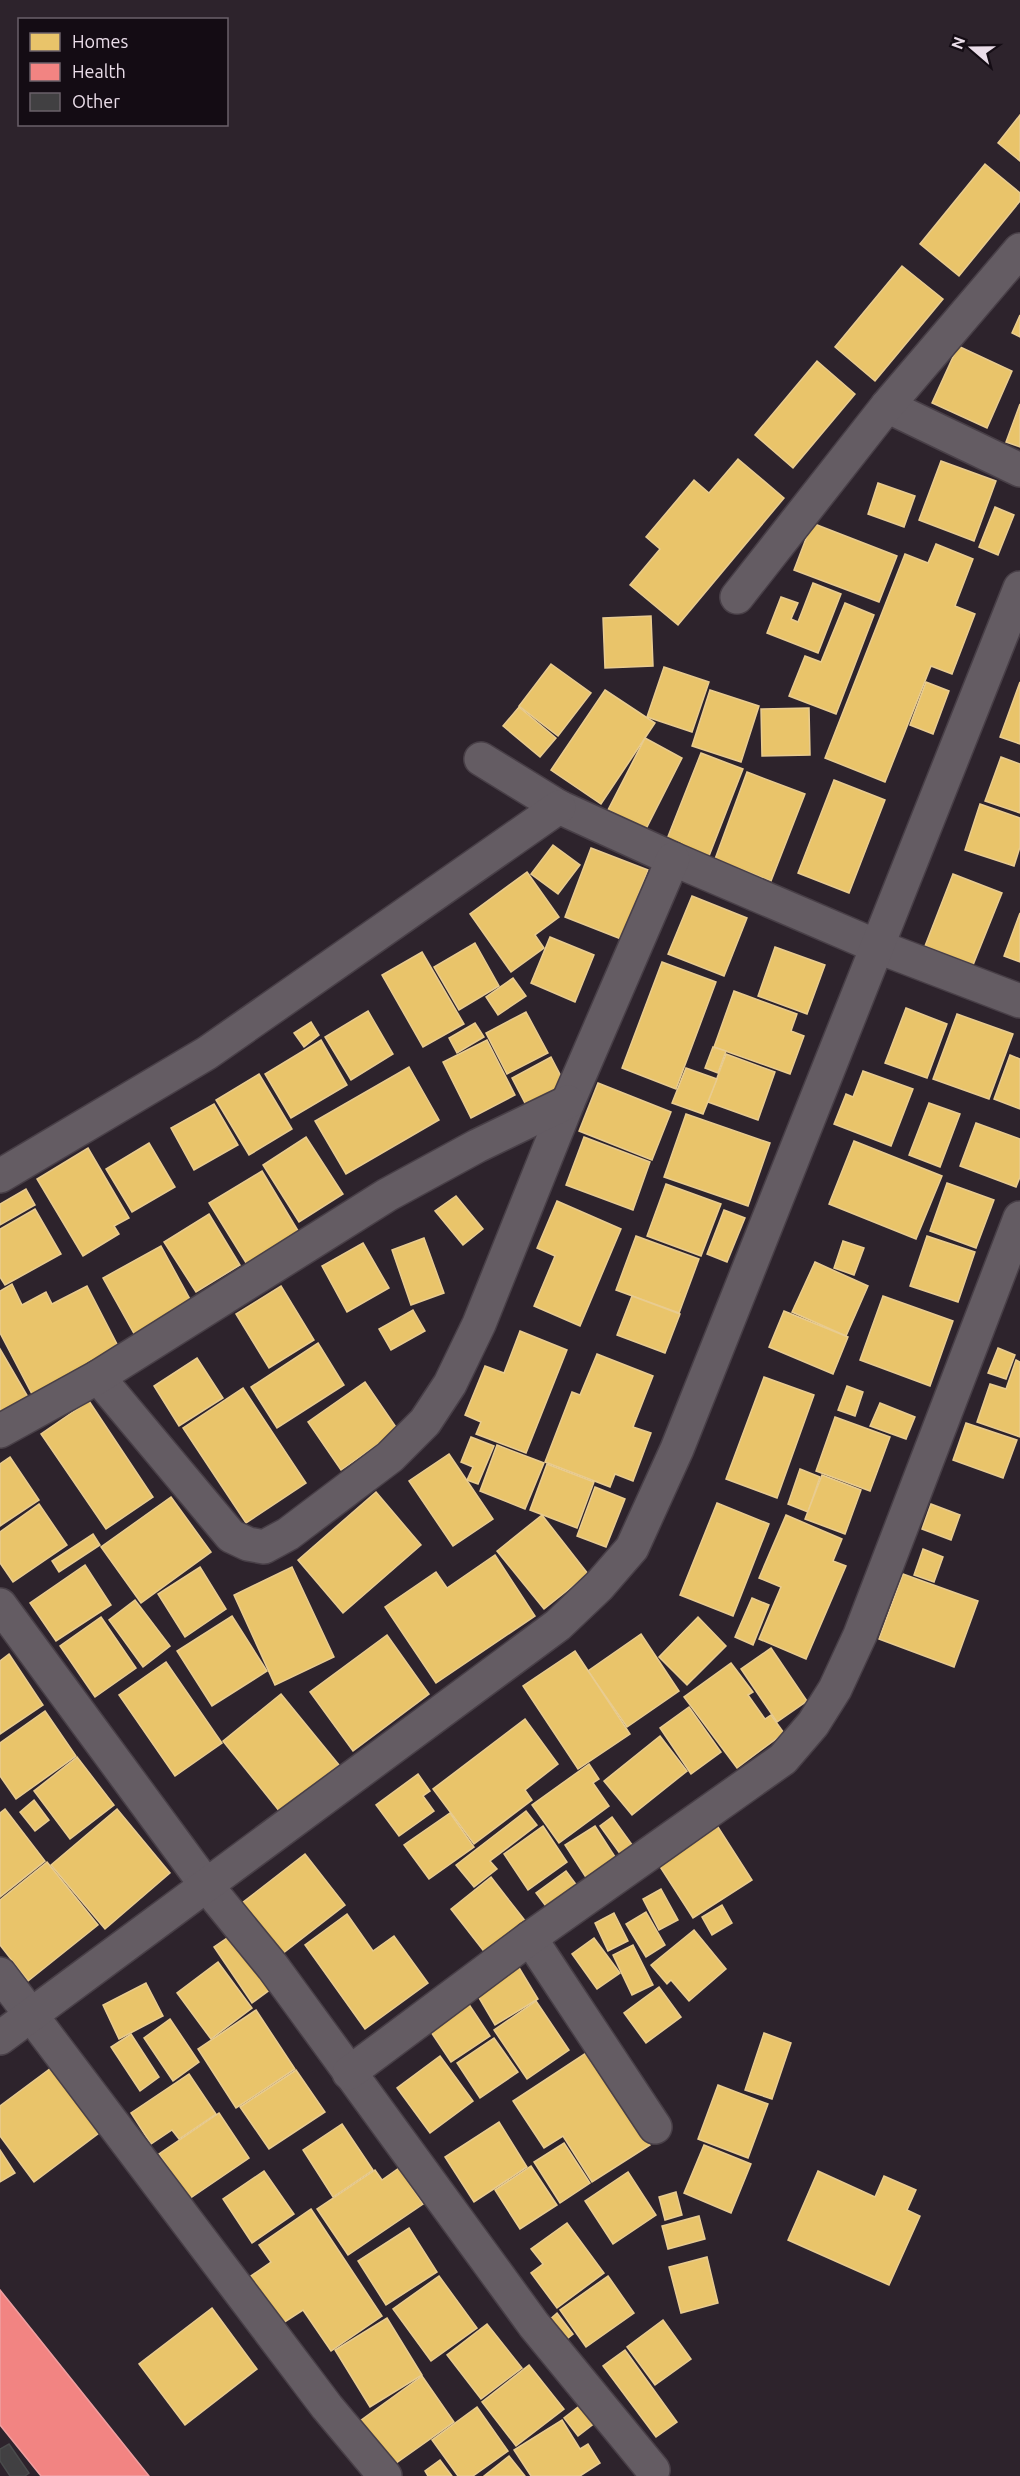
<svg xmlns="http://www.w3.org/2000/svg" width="1020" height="2476" font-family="Ubuntu,sans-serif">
<rect width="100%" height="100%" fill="#2d232c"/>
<g fill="#e9c46a" stroke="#e9cc90" stroke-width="1.5">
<path d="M1020 115V161L998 143Z"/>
<path d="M985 164 1020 193V201L959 276 920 244Z"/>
<path d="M902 266 943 299 875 381 835 347Z"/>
<path d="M1020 315V337L1012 333Z"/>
<path d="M958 346 1012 371 987 428 932 403Z"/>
<path d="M817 361 855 394 793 468 755 435Z"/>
<path d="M1020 404V447L1006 442Z"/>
<path d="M738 459 784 498 678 625 630 585 660 549 646 537 694 480 709 493Z"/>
<path d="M941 461 996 481 974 541 919 520Z"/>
<path d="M878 483 915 496 904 527 868 514Z"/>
<path d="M995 507 1014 515 998 555 979 547Z"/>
<path d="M812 523 897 556 879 602 794 570Z"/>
<path d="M936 544 973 559 955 606 975 614 952 674 931 666 885 782 825 758 905 554 928 563Z"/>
<path d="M813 583 841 594 818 653 767 633 781 597 798 603 791 619 798 622Z"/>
<path d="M845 603 874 615 836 714 789 696 805 656 821 662Z"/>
<path d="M651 616 653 666 605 668 603 618Z"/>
<path d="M551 664 591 693 558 736 519 706Z"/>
<path d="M664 667 709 682 692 732 647 717Z"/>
<path d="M926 682 949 691 933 734 910 725Z"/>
<path d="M1020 682V744L1000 737Z"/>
<path d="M605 690 655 723 601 804 551 770Z"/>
<path d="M710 690 759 706 741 762 692 746Z"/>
<path d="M519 707 556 738 540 757 503 726Z"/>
<path d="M809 708 810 755 762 756 761 709Z"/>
<path d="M645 738 682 758 646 829 608 810Z"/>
<path d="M701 753 743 769 709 856 667 839Z"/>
<path d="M1001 757 1020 764V813L985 801Z"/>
<path d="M747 772 805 794 771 881 715 859Z"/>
<path d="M834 780 885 800 849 893 798 873Z"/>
<path d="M980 804 1020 818V847L1014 866 965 850Z"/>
<path d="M553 845 580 865 558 894 531 874Z"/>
<path d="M591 848 648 870 621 939 565 917Z"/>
<path d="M527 872 559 917 535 935 544 948 511 972 470 914Z"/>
<path d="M953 874 1002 893 973 965 925 946Z"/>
<path d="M692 896 747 918 724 976 668 954Z"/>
<path d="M1020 913V962L1004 956Z"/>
<path d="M550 937 594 955 575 1002 531 983Z"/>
<path d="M475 943 499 986 459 1010 434 967Z"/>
<path d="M775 947 825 965 807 1014 758 996Z"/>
<path d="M422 952 464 1024 423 1047 382 975Z"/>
<path d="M662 962 716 982 676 1089 622 1068Z"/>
<path d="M513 978 526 996 498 1015 486 997Z"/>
<path d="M734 991 797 1014 791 1031 804 1036 790 1074 714 1047Z"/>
<path d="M906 1008 947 1024 927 1078 885 1063Z"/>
<path d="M368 1011 393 1054 351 1080 325 1037Z"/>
<path d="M526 1012 548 1053 507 1074 486 1033Z"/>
<path d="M957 1014 1013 1034 989 1099 933 1079Z"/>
<path d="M311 1022 319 1035 304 1047 294 1033Z"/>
<path d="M475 1023 484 1037 457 1053 449 1038Z"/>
<path d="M321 1040 347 1085 291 1118 265 1074Z"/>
<path d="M487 1040 515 1095 471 1118 443 1062Z"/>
<path d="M713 1047 726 1051 718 1073 705 1068Z"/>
<path d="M726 1054 775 1072 758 1120 708 1102Z"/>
<path d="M1010 1055 1020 1059V1109L994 1099Z"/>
<path d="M551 1057 565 1084 526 1105 512 1078Z"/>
<path d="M409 1067 439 1120 346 1174 315 1121Z"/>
<path d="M686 1068 717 1079 703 1114 672 1103Z"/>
<path d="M863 1071 913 1089 891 1146 834 1124 846 1094 853 1097Z"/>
<path d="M259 1074 292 1129 249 1155 216 1100Z"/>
<path d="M598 1083 671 1112 652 1160 579 1131Z"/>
<path d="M929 1103 960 1114 940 1167 909 1155Z"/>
<path d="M214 1104 238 1145 194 1170 171 1128Z"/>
<path d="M686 1114 770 1143 748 1206 664 1177Z"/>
<path d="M976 1123 1020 1139V1177L1016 1187 960 1166Z"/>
<path d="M306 1137 343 1194 299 1222 263 1165Z"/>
<path d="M584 1137 650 1162 633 1210 566 1185Z"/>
<path d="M854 1141 942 1176 916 1239 829 1204Z"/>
<path d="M149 1143 175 1187 132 1212 106 1169Z"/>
<path d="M88 1148 129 1218 114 1226 119 1234 83 1256 37 1179Z"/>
<path d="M262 1171 300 1234 248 1266 209 1203Z"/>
<path d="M947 1183 994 1200 976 1248 930 1231Z"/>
<path d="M666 1184 721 1204 701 1256 647 1236Z"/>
<path d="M26 1189 35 1205 0 1225V1204Z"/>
<path d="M456 1196 483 1229 463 1245 435 1211Z"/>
<path d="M557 1201 621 1229 580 1326 534 1306 555 1256 537 1248Z"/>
<path d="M35 1209 61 1254 5 1285 0 1277V1229Z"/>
<path d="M724 1210 745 1218 727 1262 707 1254Z"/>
<path d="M209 1214 240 1265 196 1292 164 1242Z"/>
<path d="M636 1236 699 1259 679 1313 616 1290Z"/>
<path d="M927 1236 975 1252 958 1302 910 1286Z"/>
<path d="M424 1238 444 1293 411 1305 392 1250Z"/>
<path d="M843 1241 864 1248 854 1275 834 1268Z"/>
<path d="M363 1243 389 1288 347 1312 322 1266Z"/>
<path d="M161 1246 198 1314 141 1346 103 1278Z"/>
<path d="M815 1262 868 1286 846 1336 792 1312Z"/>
<path d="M12 1284 22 1305 46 1292 52 1304 87 1286 120 1350 33 1396 0 1333V1291Z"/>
<path d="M281 1286 314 1340 269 1368 236 1314Z"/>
<path d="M632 1296 680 1314 665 1353 617 1335Z"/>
<path d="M883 1296 953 1321 930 1386 860 1360Z"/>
<path d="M413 1310 425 1331 391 1350 379 1329Z"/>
<path d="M784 1311 848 1337 833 1374 769 1347Z"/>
<path d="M520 1331 567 1350 526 1453 476 1434 481 1422 465 1415 485 1366 504 1373Z"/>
<path d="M318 1343 344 1385 277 1428 251 1387Z"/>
<path d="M998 1348 1015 1355 1006 1379 988 1373Z"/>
<path d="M0 1349 28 1397 0 1413Z"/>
<path d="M597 1354 653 1376 633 1427 651 1433 633 1481 615 1474 610 1487 545 1462 572 1392 580 1395Z"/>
<path d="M197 1358 223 1398 179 1426 154 1386Z"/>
<path d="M1016 1360 1020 1362V1437L977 1422 990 1384 1006 1389Z"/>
<path d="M764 1377 814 1395 777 1498 726 1479Z"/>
<path d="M365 1382 398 1430 341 1470 308 1422Z"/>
<path d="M847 1386 863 1392 855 1416 838 1410Z"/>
<path d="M243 1388 306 1483 246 1523 183 1428Z"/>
<path d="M89 1401 153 1497 106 1529 41 1434Z"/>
<path d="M880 1403 915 1417 906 1439 870 1426Z"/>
<path d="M835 1417 890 1437 870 1491 816 1471Z"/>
<path d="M966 1423 1017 1440 1003 1478 953 1460Z"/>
<path d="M471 1437 494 1446 478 1484 467 1480 473 1467 461 1462Z"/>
<path d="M497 1445 544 1463 525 1509 480 1491Z"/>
<path d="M449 1454 493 1519 453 1546 409 1481Z"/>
<path d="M10 1457 39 1500 0 1526V1464Z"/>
<path d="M547 1464 594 1482 577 1528 530 1510Z"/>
<path d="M800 1469 820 1477 808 1512 788 1504Z"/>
<path d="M822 1475 861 1490 845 1534 805 1519Z"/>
<path d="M595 1487 625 1499 606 1547 577 1536Z"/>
<path d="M376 1492 421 1545 343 1613 298 1560Z"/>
<path d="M171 1497 211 1552 141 1603 101 1547Z"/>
<path d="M717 1503 769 1524 733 1616 680 1595Z"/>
<path d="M39 1504 67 1545 13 1582 0 1563V1532Z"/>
<path d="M931 1504 960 1515 951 1540 922 1529Z"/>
<path d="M542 1515 588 1574 544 1609 497 1551Z"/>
<path d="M786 1515 842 1539 833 1561 846 1566 806 1659 759 1639 781 1587 759 1578Z"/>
<path d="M93 1534 100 1545 59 1572 52 1561Z"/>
<path d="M923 1549 943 1557 934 1582 914 1575Z"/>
<path d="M495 1555 535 1616 436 1683 385 1607 436 1572 447 1588Z"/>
<path d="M85 1565 111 1605 56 1641 30 1603Z"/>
<path d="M200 1567 226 1609 185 1637 158 1594Z"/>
<path d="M292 1567 334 1657 275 1685 234 1595Z"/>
<path d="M903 1574 978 1601 954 1667 879 1639Z"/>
<path d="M752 1598 769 1605 753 1645 735 1637Z"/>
<path d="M135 1600 170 1646 143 1667 109 1620Z"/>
<path d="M232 1616 267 1671 212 1706 177 1651Z"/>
<path d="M101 1617 136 1668 95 1697 60 1646Z"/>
<path d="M698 1617 726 1646 687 1685 659 1657Z"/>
<path d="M641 1634 679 1691 627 1727 588 1671Z"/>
<path d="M387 1635 429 1694 353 1751 310 1692Z"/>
<path d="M771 1648 807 1701 777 1722 741 1669Z"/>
<path d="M575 1651 630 1734 578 1769 523 1686Z"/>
<path d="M9 1654 43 1705 0 1734V1661Z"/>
<path d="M166 1662 222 1743 175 1776 119 1695Z"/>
<path d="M731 1663 753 1692 748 1695 765 1719 771 1715 784 1733 737 1768 684 1697Z"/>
<path d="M281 1694 339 1765 280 1812 223 1741Z"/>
<path d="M689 1707 721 1752 691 1774 660 1728Z"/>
<path d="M45 1711 76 1756 16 1799 0 1776V1743Z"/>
<path d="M525 1719 558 1764 525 1790 532 1800 474 1844 433 1789Z"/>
<path d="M660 1736 687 1771 632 1815 604 1781Z"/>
<path d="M77 1757 114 1805 70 1839 34 1791Z"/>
<path d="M589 1764 599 1779 593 1783 609 1806 559 1843 532 1805Z"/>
<path d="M418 1774 430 1791 423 1796 434 1811 399 1836 376 1805Z"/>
<path d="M34 1800 49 1820 35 1831 20 1812Z"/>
<path d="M5 1809 45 1861 0 1897V1813Z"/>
<path d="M117 1809 170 1873 105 1929 51 1865Z"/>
<path d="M526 1811 537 1825 490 1861 497 1869 474 1887 456 1865Z"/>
<path d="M450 1813 474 1847 429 1879 404 1845Z"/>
<path d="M612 1817 638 1853 626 1862 600 1826Z"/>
<path d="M716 1824 752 1880 693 1918 657 1862Z"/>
<path d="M543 1826 567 1862 528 1890 504 1854Z"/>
<path d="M595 1826 619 1863 589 1882 565 1845Z"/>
<path d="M305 1854 345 1905 282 1954 242 1903Z"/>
<path d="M47 1862 98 1925 28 1981 0 1945V1900Z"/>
<path d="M566 1871 578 1887 548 1909 536 1893Z"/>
<path d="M491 1877 526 1922 486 1954 451 1909Z"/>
<path d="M661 1889 678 1920 659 1930 643 1899Z"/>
<path d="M722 1905 732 1923 712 1935 702 1917Z"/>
<path d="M646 1912 665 1945 646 1957 626 1924Z"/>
<path d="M614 1913 628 1941 608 1951 595 1923Z"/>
<path d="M347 1914 373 1951 394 1936 428 1983 365 2029 305 1945Z"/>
<path d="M694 1930 726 1969 689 2001 671 1980 667 1984 651 1965Z"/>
<path d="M233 1934 271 1989 252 2003 214 1947Z"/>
<path d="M594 1938 620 1973 597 1989 572 1954Z"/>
<path d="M633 1945 653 1985 632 1995 613 1955Z"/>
<path d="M218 1962 252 2008 211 2039 177 1993Z"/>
<path d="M518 1966 538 1999 495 2025 475 1991Z"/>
<path d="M146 1983 163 2016 119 2039 103 2005Z"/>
<path d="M659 1987 681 2017 646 2043 624 2013Z"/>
<path d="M536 2001 569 2050 527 2079 494 2030Z"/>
<path d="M468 2003 490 2036 451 2062 429 2029Z"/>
<path d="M256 2010 295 2069 236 2108 198 2049Z"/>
<path d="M170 2019 199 2062 173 2081 144 2038Z"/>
<path d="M764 2033 791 2043 772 2099 745 2090Z"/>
<path d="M131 2034 159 2077 140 2091 111 2047Z"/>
<path d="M494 2038 518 2072 480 2098 457 2063Z"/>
<path d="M589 2051 650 2145 592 2182 563 2136 544 2148 513 2101Z"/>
<path d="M440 2056 473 2101 430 2133 397 2088Z"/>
<path d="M51 2068 99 2133 34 2182 0 2136V2106Z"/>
<path d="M296 2070 325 2112 269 2149 240 2107Z"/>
<path d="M189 2074 216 2114 179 2139 172 2130 151 2144 131 2113Z"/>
<path d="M718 2085 768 2104 748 2158 698 2139Z"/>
<path d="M219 2113 249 2158 189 2199 159 2154Z"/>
<path d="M499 2122 527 2167 474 2202 445 2157Z"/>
<path d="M342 2124 373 2170 333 2197 303 2150Z"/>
<path d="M564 2143 590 2183 560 2203 534 2162Z"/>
<path d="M704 2145 751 2164 731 2213 684 2193Z"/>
<path d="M0 2150 15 2173 0 2182Z"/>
<path d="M531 2166 557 2205 520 2229 495 2190Z"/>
<path d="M399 2168 423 2204 348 2255 317 2209 375 2170 382 2180Z"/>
<path d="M264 2171 294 2214 252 2243 223 2199Z"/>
<path d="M818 2171 875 2197 884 2176 916 2190 907 2210 920 2216 889 2285 788 2240Z"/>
<path d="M628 2172 656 2215 613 2244 585 2201Z"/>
<path d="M676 2192 682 2215 665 2220 659 2197Z"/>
<path d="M311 2209 382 2316 331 2351 303 2310 280 2325 248 2278 271 2262 259 2245Z"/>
<path d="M699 2216 705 2239 668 2249 662 2226Z"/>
<path d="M567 2223 604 2273 557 2308 531 2273 543 2264 531 2249Z"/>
<path d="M409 2228 437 2272 386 2305 358 2261Z"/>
<path d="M707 2257 718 2303 681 2313 669 2267Z"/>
<path d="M439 2276 477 2328 431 2361 393 2309Z"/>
<path d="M608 2276 634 2313 586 2347 560 2310Z"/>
<path d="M212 2308 257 2369 185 2425 139 2364Z"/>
<path d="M557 2313 573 2334 563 2342 548 2321Z"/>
<path d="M387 2318 422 2375 370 2407 335 2350Z"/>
<path d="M663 2320 691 2359 655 2385 627 2347Z"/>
<path d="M487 2324 522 2368 481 2399 447 2355Z"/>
<path d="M625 2350 677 2422 656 2437 603 2366Z"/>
<path d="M529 2365 564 2409 516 2446 482 2402Z"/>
<path d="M422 2376 454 2422 392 2466 360 2421Z"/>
<path d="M582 2404 596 2422 578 2436 564 2418Z"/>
<path d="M477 2407 508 2451 473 2476H458L432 2440Z"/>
<path d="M562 2420 580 2449 588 2444 600 2463 580 2476H531L514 2450Z"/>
<path d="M509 2456 525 2476H484Z"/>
<path d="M440 2460 452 2476H428L425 2471Z"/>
</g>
<path fill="#f28482" stroke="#f09fa1" stroke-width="1.5" d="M0 2290 149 2476H41L0 2425Z"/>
<path fill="#414042" stroke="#4a4b4c" stroke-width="1.5" d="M9 2444 29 2473 25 2476H10L0 2461V2449Z"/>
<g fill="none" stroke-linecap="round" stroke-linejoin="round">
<defs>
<g id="street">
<path d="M887 406 1020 470"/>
<path d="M737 597 887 406 1020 250"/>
<path d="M481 759 559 807 673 859 876 946 1020 1001"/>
<path d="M0 1176 207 1053 559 807"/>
<path d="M98 1377 231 1536 248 1544 264 1547 288 1534 390 1457 425 1422 450 1384 479 1324 568 1102 673 859"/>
<path d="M0 1431 98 1377 387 1195 477 1146 568 1102"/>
<path d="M0 1605 206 1885 273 1967 534 2325 653 2470"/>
<path d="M530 1938 655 2127"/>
<path d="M0 1974 327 2407 385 2476"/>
<path d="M0 2038 558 1625 599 1586 632 1548 677 1449 1020 588"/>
<path d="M349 2073 530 1938 783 1759 813 1724 835 1689 860 1635 1020 1218"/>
</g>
</defs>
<use href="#street" stroke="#483f47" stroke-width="36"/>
<use href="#street" stroke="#645c63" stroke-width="33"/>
</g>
<rect x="18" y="18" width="210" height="108" fill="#140c14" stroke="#6a6069" stroke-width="1.5"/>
<rect x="30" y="33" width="30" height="18" fill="#e9c46a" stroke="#6a6069" stroke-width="1.5"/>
<text x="72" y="48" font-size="18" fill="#eadde9">Homes</text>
<rect x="30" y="63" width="30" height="18" fill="#f28482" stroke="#6a6069" stroke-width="1.5"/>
<text x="72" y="78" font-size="18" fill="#eadde9">Health</text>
<rect x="30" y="93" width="30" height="18" fill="#414042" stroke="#6a6069" stroke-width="1.5"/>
<text x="72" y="108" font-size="18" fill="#eadde9">Other</text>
<g transform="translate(972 48) rotate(290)" stroke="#140c14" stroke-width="4.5" paint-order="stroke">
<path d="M0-4.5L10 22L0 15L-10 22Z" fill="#eadde9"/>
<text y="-9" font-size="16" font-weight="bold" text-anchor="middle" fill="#eadde9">N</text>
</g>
</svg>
